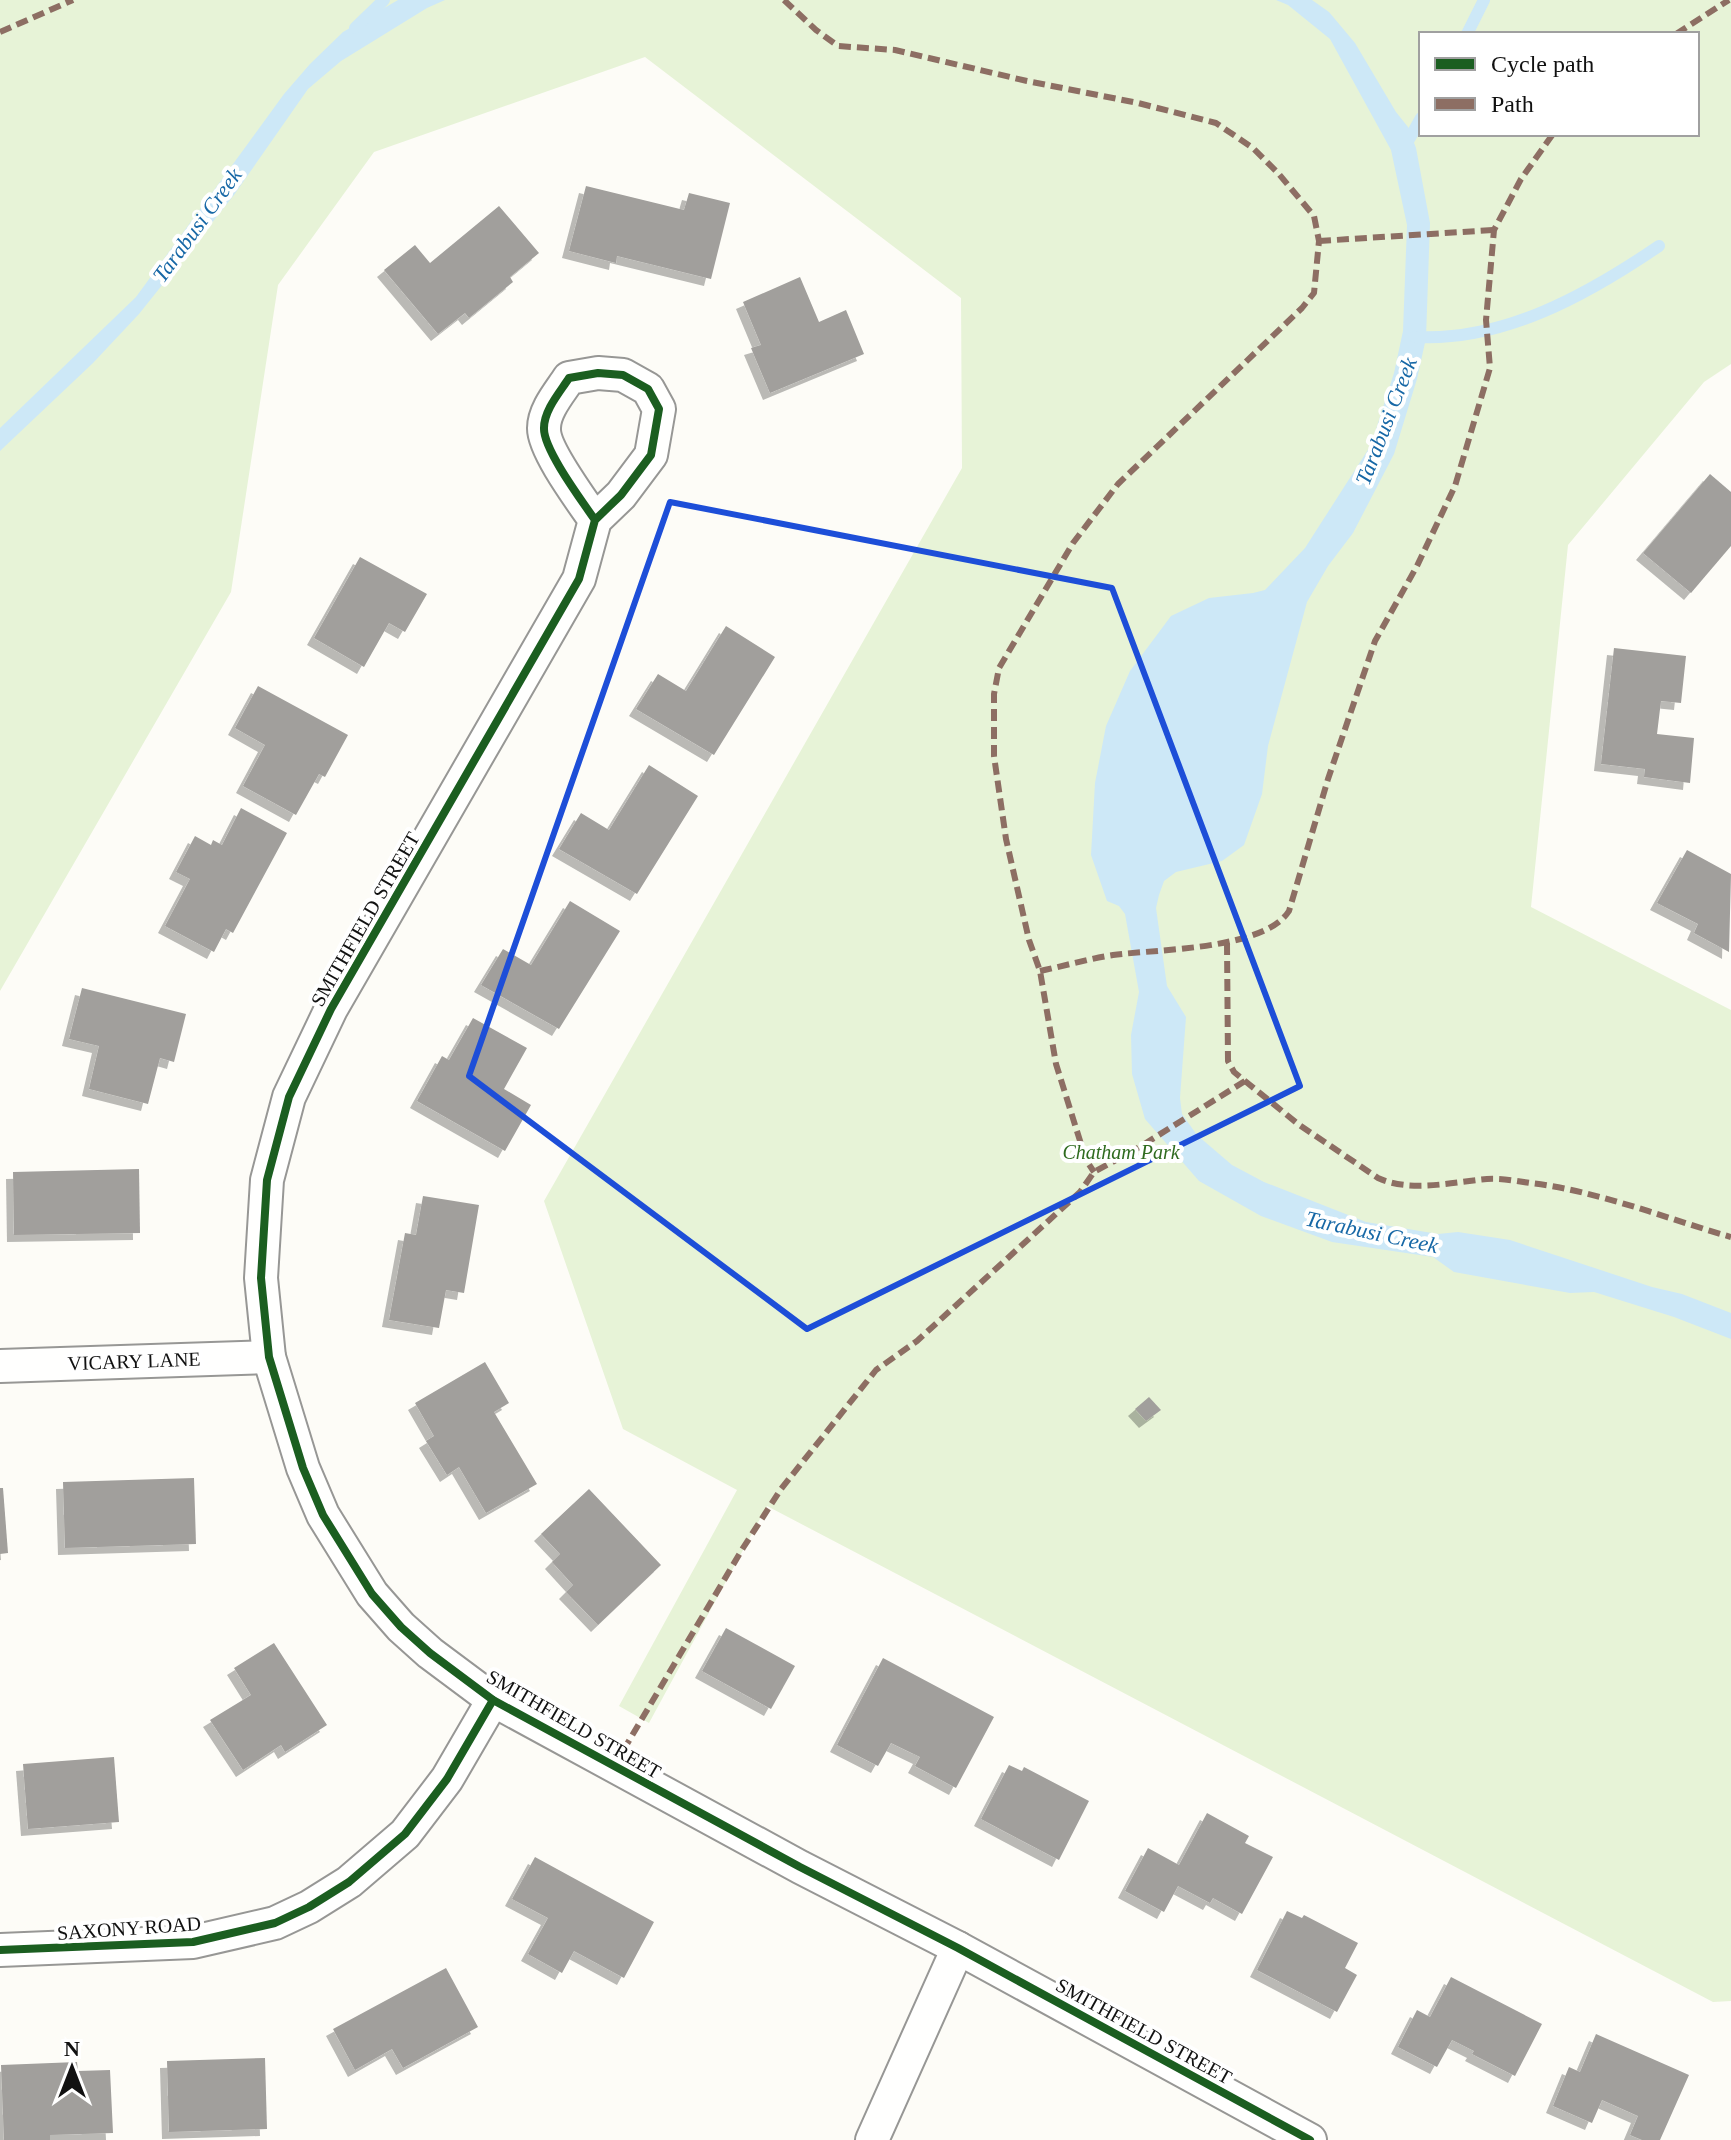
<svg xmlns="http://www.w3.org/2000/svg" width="1731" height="2140" font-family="'Times New Roman',serif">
<defs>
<filter id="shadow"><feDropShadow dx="-7" dy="7" stdDeviation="0" flood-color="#0004"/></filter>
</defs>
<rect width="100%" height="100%" fill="#fdfcf7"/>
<path fill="#e7f3d7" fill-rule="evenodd" d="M0 0H1731V364L1704 382 1568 545 1531 907 1731 1010V2001L1713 2002 767 1506 649 1723 619 1706 737 1490 623 1429 544 1201 962 468 961 298 645 57 374 152 278 285 231 592 0 991ZM1421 34H1697V134H1421Z"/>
<g fill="#cde8f7">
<path d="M398 0H445L427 8 341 61 308 89 234 195 139 314 93 363 0 451V428L136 297 284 94 310 64 343 32Z"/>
<path d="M1276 0H1312L1329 12 1355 43 1396 112 1408 127 1416 148 1430 223 1426 338 1417 379 1394 454 1353 533 1328 566 1307 602 1268 746 1262 794 1244 845 1222 861 1176 872 1164 881 1159 895 1156 908 1167 986 1186 1017 1180 1098 1182 1114 1197 1135 1232 1165 1264 1182 1366 1222 1438 1234 1458 1232 1510 1240 1652 1287 1682 1294 1731 1313V1339L1674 1317 1594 1292 1570 1293 1454 1272 1433 1257 1332 1242 1261 1216 1199 1181 1145 1119 1132 1074 1131 1035 1139 992 1125 914 1119 906 1107 901 1091 855 1095 783 1106 726 1130 671 1171 616 1209 598 1253 593 1265 590 1305 548 1371 445 1394 373 1403 331 1407 225 1391 150 1330 39 1288 5Z"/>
</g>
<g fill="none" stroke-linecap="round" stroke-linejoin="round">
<g stroke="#cde8f7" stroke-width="12">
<path d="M355 28 384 0"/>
<path d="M1467 34 1484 0"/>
<path d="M1403 150 1421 118"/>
<path d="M1415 337C1503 342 1587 295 1659 246"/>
</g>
</g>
<g fill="#a19f9c" filter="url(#shadow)">
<path d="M586 186 684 210 689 193 730 203 711 279 617 256 616 263 569 251Z"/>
<path d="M499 206 539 253 510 277 513 282 469 318 465 313 438 334 384 270 415 245 430 263Z"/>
<path d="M800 277 819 322 846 310 864 354 770 393 751 348 761 345 743 302Z"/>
<path d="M1710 474 1731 492V546L1691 593 1643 553Z"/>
<path d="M360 557 427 594 405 632 389 623 364 667 314 638Z"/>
<path d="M726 626 775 657 714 755 636 709 658 674 686 691Z"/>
<path d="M1614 648 1686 656 1681 703 1661 701 1657 734 1694 738 1690 783 1644 777 1645 769 1601 764Z"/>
<path d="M258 686 348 735 325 777 319 774 296 815 243 786 265 745 235 728Z"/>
<path d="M649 765 698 796 637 894 559 849 581 813 609 830Z"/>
<path d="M241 808 287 833 233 933 226 929 214 952 165 926 190 879 176 872 195 836 211 845 213 840 222 845Z"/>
<path d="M1687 850 1731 874 1729 952 1694 933 1698 924 1657 903Z"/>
<path d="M570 901 620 931 559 1029 481 985 503 949 531 965Z"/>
<path d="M82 988 186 1014 174 1062 160 1058 148 1104 89 1089 99 1046 69 1039Z"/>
<path d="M473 1018 527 1048 504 1089 531 1105 505 1151 417 1101 442 1056 449 1060Z"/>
<path d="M139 1169 140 1233 14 1235 13 1172Z"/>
<path d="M423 1196 479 1205 464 1293 446 1290 439 1328 389 1320 405 1233 416 1235Z"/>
<path d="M485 1362 509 1403 494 1412 537 1484 486 1513 459 1467 447 1475 426 1441 434 1436 415 1403Z"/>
<path d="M1149 1397 1161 1410 1146 1421 1135 1409Z"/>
<path d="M194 1478 196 1544 65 1548 63 1482Z"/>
<path d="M0 1488H3L8 1553 0 1554Z"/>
<path d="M589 1489 661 1565 598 1625 566 1592 573 1585 552 1562 560 1554 541 1534Z"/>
<path d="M726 1628 795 1666 771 1709 702 1671Z"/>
<path d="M274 1643 327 1725 285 1752 281 1745 243 1770 210 1720 251 1695 234 1668Z"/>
<path d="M883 1658 994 1717 956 1788 915 1766 920 1757 891 1743 878 1766 837 1745Z"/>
<path d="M114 1757 119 1822 28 1829 23 1764Z"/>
<path d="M1009 1765 1022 1771 1024 1767 1089 1801 1059 1860 981 1819Z"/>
<path d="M1207 1813 1249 1836 1245 1843 1273 1857 1242 1914 1213 1898 1210 1903 1178 1886 1164 1912 1125 1891 1148 1848 1179 1865Z"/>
<path d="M535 1857 654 1922 624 1978 574 1951 562 1973 528 1954 548 1918 512 1899Z"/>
<path d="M1287 1911 1302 1918 1304 1915 1358 1943 1345 1968 1357 1975 1337 2012 1257 1970Z"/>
<path d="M446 1968 478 2027 403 2068 392 2049 355 2070 333 2029Z"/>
<path d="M1451 1977 1542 2024 1515 2076 1472 2054 1474 2051 1452 2040 1437 2067 1398 2047 1417 2010 1430 2017Z"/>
<path d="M1596 2034 1689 2075 1660 2140H1642L1630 2135 1638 2116 1602 2100 1592 2123 1553 2106 1569 2067 1580 2072Z"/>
<path d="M265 2058 267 2129 169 2132 167 2061Z"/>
<path d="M77 2062 78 2071 110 2070 113 2133 50 2135V2140H4L1 2065Z"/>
</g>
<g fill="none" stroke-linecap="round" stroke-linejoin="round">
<defs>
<g id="minor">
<path d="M595 520C582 501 543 449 544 428 544 410 560 392 569 378L598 373 623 375 648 389 659 409 651 455 621 495 595 520 579 579 331 1009 289 1097 267 1180 261 1278 269 1357 303 1468 323 1515 372 1594 401 1627 430 1653 493 1700 800 1867 958 1948 1310 2140"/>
<path d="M0 1366 269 1357"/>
<path d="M0 1950 193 1942 275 1923 309 1907 349 1882 405 1834 447 1779 493 1700"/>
<path d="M872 2140 958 1948"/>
</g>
</defs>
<use href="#minor" stroke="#979795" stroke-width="36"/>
<use href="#minor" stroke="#fffffe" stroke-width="32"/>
<g stroke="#8d6e63" stroke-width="6" stroke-dasharray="12 6" stroke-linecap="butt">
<path d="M784 0 816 30 838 46 895 50 1027 81 1138 103 1216 123 1253 148 1278 173 1314 216 1319 241 1314 293 1302 308 1118 484 1073 543 999 668 994 694V756L1006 839 1029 940 1040 971 1056 1064 1086 1160 1094 1172"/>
<path d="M0 32 73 0"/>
<path d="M1676 34 1729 0"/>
<path d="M1319 241 1494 230"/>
<path d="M1227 943 1228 1061 1234 1072 1298 1124 1378 1178C1411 1193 1452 1182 1487 1179 1501 1178 1516 1181 1530 1183 1598 1191 1665 1218 1731 1237"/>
<path d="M1040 971C1064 966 1088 959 1113 955 1158 949 1264 950 1289 911L1328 779 1375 641 1417 566 1455 486 1490 368 1486 320 1494 230 1521 179 1553 134"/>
<path d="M614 1766 743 1548 781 1489 876 1370 917 1341 1080 1192 1094 1172 1138 1148 1245 1081"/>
</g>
<defs>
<g id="cycleway">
<path d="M595 520C582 501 543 449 544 428 544 410 560 392 569 378L598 373 623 375 648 389 659 409 651 455 621 495 595 520 579 579 331 1009 289 1097 267 1180 261 1278 269 1357 303 1468 323 1515 372 1594 401 1627 430 1653 493 1700 800 1867 958 1948 1310 2140"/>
<path d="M0 1950 193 1942 275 1923 309 1907 349 1882 405 1834 447 1779 493 1700"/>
</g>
</defs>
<use href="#cycleway" stroke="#fff" stroke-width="13"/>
<use href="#cycleway" stroke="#1b5e20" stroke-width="8"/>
</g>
<path fill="none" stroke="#1d4ed8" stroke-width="6" stroke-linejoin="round" d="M670 502 1112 588 1300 1086 807 1329 469 1076Z"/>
<g text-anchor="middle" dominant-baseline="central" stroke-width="8" stroke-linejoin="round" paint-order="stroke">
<g font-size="20" fill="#111" stroke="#fff">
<text transform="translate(365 919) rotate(-60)">SMITHFIELD STREET</text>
<text transform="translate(134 1361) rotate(-2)">VICARY LANE</text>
<text transform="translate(574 1724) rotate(30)">SMITHFIELD STREET</text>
<text transform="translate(129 1928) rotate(-4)">SAXONY ROAD</text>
<text transform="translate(1144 2031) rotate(29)">SMITHFIELD STREET</text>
</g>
<g font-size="20" font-style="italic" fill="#2f6b1f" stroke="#fff">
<text x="1121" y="1152">Chatham Park</text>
</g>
<g font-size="22" font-style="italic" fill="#1768a6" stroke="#fff">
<text transform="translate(197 225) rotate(-54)">Tarabusi Creek</text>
<text transform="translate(1386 421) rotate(-69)">Tarabusi Creek</text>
<text transform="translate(1372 1232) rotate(12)">Tarabusi Creek</text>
</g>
</g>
<rect x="1419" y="32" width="280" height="104" fill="#ffffff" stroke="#a0a0a0" stroke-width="2"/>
<rect x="1435" y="58" width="40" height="12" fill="#1b5e20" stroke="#a0a0a0" stroke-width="2"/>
<text x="1491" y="72" font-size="24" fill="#111111">Cycle path</text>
<rect x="1435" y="98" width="40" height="12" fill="#8d6e63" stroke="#a0a0a0" stroke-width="2"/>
<text x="1491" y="112" font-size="24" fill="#111111">Path</text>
<g transform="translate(72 2068)" stroke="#ffffff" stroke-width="6" paint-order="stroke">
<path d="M0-6L14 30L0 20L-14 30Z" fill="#111111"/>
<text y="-12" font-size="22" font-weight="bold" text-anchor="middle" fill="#111111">N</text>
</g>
</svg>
